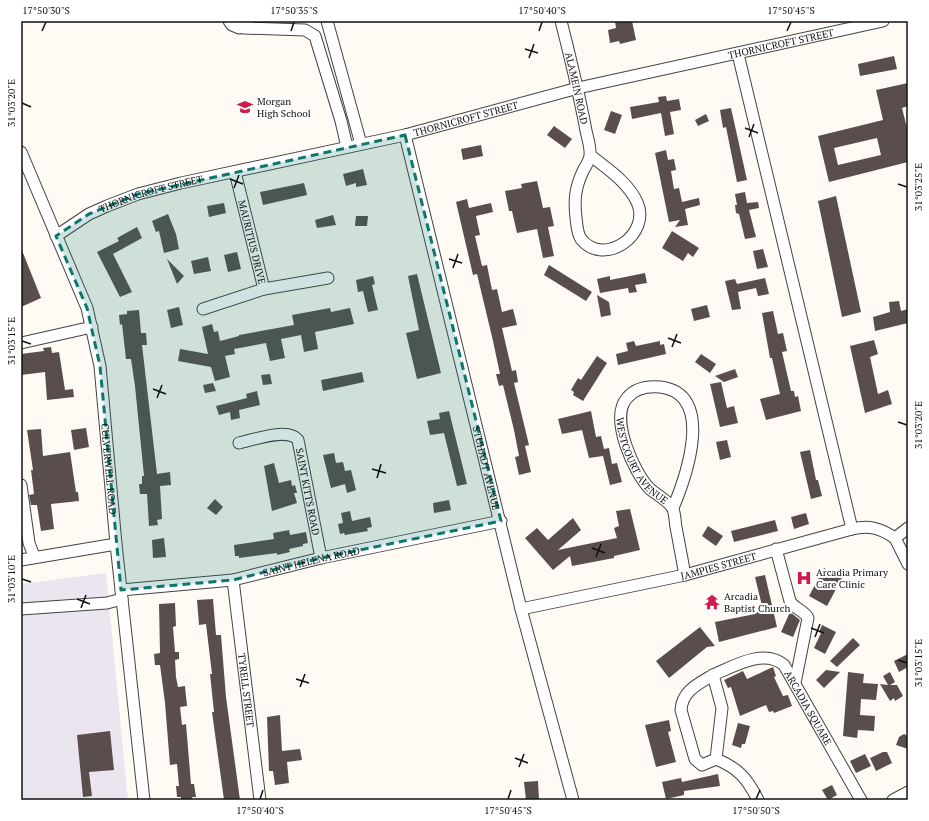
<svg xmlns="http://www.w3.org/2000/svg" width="929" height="821" font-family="'PT Serif',serif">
<rect width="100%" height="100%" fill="#fffaf4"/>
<path fill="#ebe5ef" d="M106 573 128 800H21V584Z"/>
<g fill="#5a4e4c" fill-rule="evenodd">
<path d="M615 21H632L636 40 620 44 619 41 610 43 608 30 616 28Z"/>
<path d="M894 56 897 69 860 76 858 64Z"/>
<path d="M908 83V106L902 108 908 132V162L829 182 818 136 883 120 876 90ZM877 138 881 155 838 165 834 148Z"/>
<path d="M666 96 667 101 679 99 681 110 670 112 674 134 665 136 661 113 632 119 630 107 659 102 658 97Z"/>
<path d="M731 108 747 180 737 182 726 127 723 128 720 110Z"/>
<path d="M611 111 622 115 615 134 604 130Z"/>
<path d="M706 114 709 121 698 126 695 120Z"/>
<path d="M554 126 572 139 565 148 547 135Z"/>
<path d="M481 145 483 156 463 160 461 149Z"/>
<path d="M666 150 668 160 674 159 676 170 671 171 674 189 679 188 682 202 699 198 700 205 685 209 688 225 675 227 680 220 669 222 655 153Z"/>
<path d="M363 169 367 185 356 187V183L346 186 343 174Z"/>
<path d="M537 181 543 208 550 207 554 226 548 227 554 256 543 258 537 229 517 233 512 211H509L505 191 522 188 521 184Z"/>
<path d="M304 183 307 195 263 205 260 192Z"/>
<path d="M745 192 747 203 758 202 759 208 749 210 756 237 745 239 739 214 736 213 735 205H737L735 194Z"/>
<path d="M836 196 861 312 842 317 818 201Z"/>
<path d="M467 199 469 208 491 203 493 212 476 216 480 235 475 236 482 266 487 265 492 290 497 289 502 312 513 309 517 325 502 328 512 371 516 370 518 382 514 383 529 445 525 446 531 472 519 475 515 457 519 456 514 430 503 385 499 386 496 374H500L493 341 477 274 473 275 456 202Z"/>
<path d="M224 203 226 213 209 217 207 206Z"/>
<path d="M168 214 176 234 179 249 164 253 159 231 156 232 152 221Z"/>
<path d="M333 215 336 225 317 228 315 220Z"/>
<path d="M356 216H368L367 226H355Z"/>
<path d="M137 227 142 238 113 254 132 292 120 297 97 252 119 241 117 238Z"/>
<path d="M672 231 699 248 693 257 688 253 683 261 662 248Z"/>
<path d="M21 248 41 298 21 307Z"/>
<path d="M763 249 768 267 757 269 753 251Z"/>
<path d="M237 252 241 269 228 272 224 255Z"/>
<path d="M208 257 211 271 194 274 191 261Z"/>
<path d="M167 259 184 276 177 284Z"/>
<path d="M549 265 592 292 586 301 544 275Z"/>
<path d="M645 273 647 283 635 285 637 292 629 293 628 288 600 293 597 279 610 276V280Z"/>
<path d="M417 274 441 373 417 379 406 333 419 330 408 276Z"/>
<path d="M373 276 375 284 372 285 378 310 368 312 363 291 358 292 356 280Z"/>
<path d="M765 278 769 294 758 296 756 288 738 292 741 309 732 310 725 281 735 279 737 284Z"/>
<path d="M597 295 609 302 611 315 601 317Z"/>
<path d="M899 301 901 311 908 309V323L875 331 873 317 890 312 889 302Z"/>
<path d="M707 305 710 317 694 321 691 309Z"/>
<path d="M179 307 183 325 171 328 167 310Z"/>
<path d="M330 308 331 312 350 308 354 324 315 332 318 349 304 352 301 335 281 339 285 358 270 361 266 343 234 349 235 354 225 356 230 377 215 381 211 367 178 361 180 349 208 354 202 327 212 324 214 332 218 331 220 341 239 336V335L294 325 292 315Z"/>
<path d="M139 310 141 333H146L147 345H142L157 474 170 472 171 485 160 486 162 519 157 520 158 525 149 526 147 494H140L139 484H142V476H144L135 386 131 359H126L122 324 120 325 119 315 127 314V311Z"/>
<path d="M773 311 778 334 783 333 787 351 782 352 791 391H794L795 397 798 396 801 411 766 420 760 399 780 394 772 358H770L762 313Z"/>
<path d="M874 340 878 354 870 357 878 394 888 390 892 404 865 413 850 346Z"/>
<path d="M634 341 636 346 660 341V345L664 344 666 354 618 365 616 354 628 351 626 343Z"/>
<path d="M51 347 52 353 59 352 65 390 73 389 74 397 47 400 45 372 21 375V354L44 351 43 348Z"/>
<path d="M701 354 716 364 710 373 695 362Z"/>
<path d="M597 356 607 363 583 401 573 395 574 392 571 390 578 378 581 380Z"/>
<path d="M735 369 738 377 724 382 715 376Z"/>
<path d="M362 372 364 382 323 391 321 380Z"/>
<path d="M270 374 272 384 263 385 261 375Z"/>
<path d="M721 382 727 408 734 406 738 423 720 427 710 384Z"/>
<path d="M213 383 216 391 205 393 203 385Z"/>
<path d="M257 391 260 405 239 410 240 418 231 420 230 412 219 415 216 406 247 398 246 394Z"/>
<path d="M449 411 467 484 457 486 444 433 430 435 427 421 440 419 439 413Z"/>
<path d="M591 411 596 437 601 436 604 449 609 448 612 464 617 463 622 482 610 485 603 456 589 458 582 430 562 434 558 419Z"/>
<path d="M86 428 89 447 74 450 71 430Z"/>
<path d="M41 429 43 456 70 452 76 492H78L79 501 51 504 54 529 41 531 37 505H31L29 495 34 494 31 470H33L27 430Z"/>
<path d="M727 440 731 457 720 460 716 442Z"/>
<path d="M810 450 816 480H818L822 496 811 499 800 452Z"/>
<path d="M334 453 336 463 343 462 345 471 351 470 356 490 347 493 345 484 331 488 323 455Z"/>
<path d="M274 463 279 483 291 480 292 486 295 485 297 493H294L297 503 272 511 264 466Z"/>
<path d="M215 499 223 507 216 515 207 508Z"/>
<path d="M449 500 451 510 434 513 433 503Z"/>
<path d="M630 509 640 550 614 556V558L572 566 570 556 553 570 525 538 537 528 548 540 573 518 581 530 558 550 617 538 614 528 619 526 616 511Z"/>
<path d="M350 511 352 521 370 517 372 527 367 528 368 531 345 535 344 533 340 534 338 524 343 523 341 513Z"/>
<path d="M806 513 809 524 794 529 791 517Z"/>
<path d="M775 520 778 531 734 542 731 531Z"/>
<path d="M708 526 723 536 716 546 702 536Z"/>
<path d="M289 530 290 535 306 532 308 543 303 544V546L289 549 290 552 277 555V553L239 558V556H235L234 545 274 539 273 533Z"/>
<path d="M164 538 166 557 153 558 152 540Z"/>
<path d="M824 568 842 578 827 606 809 596Z"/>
<path d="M765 575 777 627 719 642 715 622 755 614 754 612 763 610 755 577Z"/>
<path d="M213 599 216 635H221L226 697 240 800H224L212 712H214L210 674H212L206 624 199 625 197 600Z"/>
<path d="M175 603 176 626 173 627 175 652H179V659L175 660 176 677 178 687 185 686 187 706 180 707 182 725 186 724 191 784H194L196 797H192L193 800H181V797H177L176 786H179L177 764 170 765 165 703 160 665H155L154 654 160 653 159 604Z"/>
<path d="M790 612 800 620 793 637 781 632Z"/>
<path d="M822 625 836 632 825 654 814 648 821 633 819 632Z"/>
<path d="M700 627 715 646 707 647 669 678 656 661Z"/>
<path d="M853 638 860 645 837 667 830 661Z"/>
<path d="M908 654V667L899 672 894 661Z"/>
<path d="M773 667 776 676 774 677 783 696 788 695 792 706 774 713 773 711 769 712 766 705 740 716 731 687 728 688 724 680 743 671 747 679Z"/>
<path d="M826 670 840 672 824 688 816 680Z"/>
<path d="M848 672 864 674 863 683 878 684 876 700 861 699 860 715 875 716 874 731 858 730 857 738 843 736Z"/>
<path d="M890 672 895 682 890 685H897L903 696 895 701 894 698 890 701 880 684 888 685 883 676Z"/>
<path d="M280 715 282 751 300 749 302 760 287 762 289 783 275 785 273 771H269L267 717Z"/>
<path d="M669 720 671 731 668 732 676 762 656 767 645 725Z"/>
<path d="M738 723 750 726 745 744H742L741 748 732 745Z"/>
<path d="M110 731 114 770 89 772 92 796 83 797 77 735Z"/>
<path d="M904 734 908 736V749L896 745 899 737Z"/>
<path d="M883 752H887L892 763 876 771 870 758Z"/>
<path d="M865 754 871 766 856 773 850 761Z"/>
<path d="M718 774 720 786 684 791V795L666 799 662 782 681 778 682 782Z"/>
<path d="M538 781 539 800H526L524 782Z"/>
<path d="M832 785 837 795 828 800 822 790Z"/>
</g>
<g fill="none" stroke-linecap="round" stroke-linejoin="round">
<defs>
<g id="minor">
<path d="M229 21 232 25 239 28 248 23"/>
<path d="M327 21 361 144"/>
<path id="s1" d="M561 21C570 56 578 90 585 125 586 134 591 146 590 155 590 160 585 167 583 171 575 188 574 200 576 218 577 225 577 233 581 239 604 268 652 234 637 202 627 181 607 169 590 155"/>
<path d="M243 28 305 30 315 36 341 121 347 147"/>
<path d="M738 54 852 529"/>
<path id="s2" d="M405 135 521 609 573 800"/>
<path id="s3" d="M21 152 87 308 100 366 116 544 144 800"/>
<path id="s4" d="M235 172 264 289"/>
<path id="s5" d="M56 236 89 214 107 206 138 194 181 183 405 135 578 88 883 21"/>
<path d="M203 309 264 289 328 278"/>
<path d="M21 343 92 327"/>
<path id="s6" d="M239 443C253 440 288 427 298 440L321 558"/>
<path d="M21 485 29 543 34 556"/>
<path id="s7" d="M673 508C686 477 716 393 660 387 648 386 635 388 627 398 609 418 634 473 650 489 657 495 669 501 673 509 675 514 675 522 676 527 679 543 682 559 685 575"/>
<path d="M895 538 908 564"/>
<path d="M776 549 790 601C794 609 804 610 808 618L795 683"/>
<path d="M21 560 116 544"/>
<path id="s8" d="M233 580 260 800"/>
<path id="s9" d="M121 590 233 580 321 558 501 521"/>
<path d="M21 609 107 603 122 599"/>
<path id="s10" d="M521 609 685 575 852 529C869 525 880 528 895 538L908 528"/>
<path d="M713 675C698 684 682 691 681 710L695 759 702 765 716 759"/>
<path id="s11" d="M758 800C747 778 738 768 716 759L722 708 713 675C734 666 764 648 784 665L861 800"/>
<path d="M893 800 908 792"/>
</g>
</defs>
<use href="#minor" stroke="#434343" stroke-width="13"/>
<use href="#minor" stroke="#fff" stroke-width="11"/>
</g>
<path fill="#0f766e" fill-opacity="0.2" stroke="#0f766e" stroke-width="3" stroke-dasharray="8 5" stroke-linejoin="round" d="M405 135 501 521 321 558 233 580 121 590 100 366 87 308 56 236 89 214 138 194Z"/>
<path fill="none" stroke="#101010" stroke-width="1.5" d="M42 31 46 22M291 31 294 22M539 31 542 22M787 31 791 22M525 49 538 53M529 58 534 44M22 103 31 107M745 128 758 133M749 137 754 124M230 179 243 184M898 184 907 187M234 188 239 175M449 259 462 263M453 268 458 254M668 338 681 343M22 341 31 344M672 347 677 334M153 389 166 394M157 398 162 385M898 422 907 425M372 469 386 473M377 478 381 464M592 548 605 553M596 557 601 544M22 579 31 582M77 599 90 604M81 608 86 595M811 628 824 633M815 637 820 624M898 660 907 663M296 679 309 683M300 687 305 674M515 758 528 763M519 767 524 754M260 799 263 790M508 799 511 790M756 799 760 790"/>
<defs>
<symbol id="school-bare" viewBox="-9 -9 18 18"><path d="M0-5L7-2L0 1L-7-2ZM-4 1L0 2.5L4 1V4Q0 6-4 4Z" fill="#cd1c50" stroke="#fff" stroke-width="2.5" paint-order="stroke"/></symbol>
<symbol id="hospital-bare" viewBox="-9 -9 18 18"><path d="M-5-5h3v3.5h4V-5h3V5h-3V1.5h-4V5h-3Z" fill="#cd1c50" stroke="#fff" stroke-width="2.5" paint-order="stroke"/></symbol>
<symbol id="temple-bare" viewBox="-9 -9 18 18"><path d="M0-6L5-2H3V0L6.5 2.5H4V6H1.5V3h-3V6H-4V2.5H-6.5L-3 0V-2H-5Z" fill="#cd1c50" stroke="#fff" stroke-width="2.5" paint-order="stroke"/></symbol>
</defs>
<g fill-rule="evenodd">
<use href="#school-bare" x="234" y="96" width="22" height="22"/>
<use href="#hospital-bare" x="793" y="567" width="22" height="22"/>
<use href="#temple-bare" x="701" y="591" width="22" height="22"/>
</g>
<g text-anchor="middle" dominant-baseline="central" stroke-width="4" stroke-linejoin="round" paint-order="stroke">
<g font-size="10" fill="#101010" stroke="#fff">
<text stroke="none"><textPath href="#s5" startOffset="753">THORNICROFT STREET</textPath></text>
<text stroke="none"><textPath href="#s1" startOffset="69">ALAMEIN ROAD</textPath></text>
<text stroke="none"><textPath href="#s5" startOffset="429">THORNICROFT STREET</textPath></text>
<text stroke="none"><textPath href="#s5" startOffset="105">THORNICROFT STREET</textPath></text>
<text stroke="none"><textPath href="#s4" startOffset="72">MAURITIUS DRIVE</textPath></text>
<text stroke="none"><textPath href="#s7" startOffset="248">WESTCOURT AVENUE</textPath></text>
<text stroke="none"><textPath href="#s2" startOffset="343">STUHADT AVENUE</textPath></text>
<text stroke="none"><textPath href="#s3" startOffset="332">CULVERWELL ROAD</textPath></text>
<text stroke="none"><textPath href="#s6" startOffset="114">SAINT KITTS ROAD</textPath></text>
<text stroke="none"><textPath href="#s9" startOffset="193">SAINT HELENA ROAD</textPath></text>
<text stroke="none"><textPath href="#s10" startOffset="202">JAMPIES STREET</textPath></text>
<text stroke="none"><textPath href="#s8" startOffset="111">TYRELL STREET</textPath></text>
<text stroke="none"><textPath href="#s11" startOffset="271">ARCADIA SQUARE</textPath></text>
</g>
<g font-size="10" fill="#101010" stroke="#fff" text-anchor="start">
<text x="257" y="101">Morgan<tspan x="257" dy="12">High School</tspan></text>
<text x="816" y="572">Arcadia Primary<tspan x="816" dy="12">Care Clinic</tspan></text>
<text x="724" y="596">Arcadia<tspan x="724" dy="12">Baptist Church</tspan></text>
</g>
</g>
<rect width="929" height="821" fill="none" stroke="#ffffff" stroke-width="44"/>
<rect x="22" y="22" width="885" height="777" fill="none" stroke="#101010" stroke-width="1.5"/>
<g font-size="10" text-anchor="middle" fill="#101010">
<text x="46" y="14">17°50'30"S</text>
<text x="294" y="14">17°50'35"S</text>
<text x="542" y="14">17°50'40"S</text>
<text x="791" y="14">17°50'45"S</text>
<text transform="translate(11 103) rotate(-90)" y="4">31°03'20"E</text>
<text transform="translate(918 187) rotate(-90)" y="4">31°03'25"E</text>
<text transform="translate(11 341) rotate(-90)" y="4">31°03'15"E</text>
<text transform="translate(918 425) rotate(-90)" y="4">31°03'20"E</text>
<text transform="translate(11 579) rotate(-90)" y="4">31°03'10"E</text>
<text transform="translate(918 663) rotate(-90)" y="4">31°03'15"E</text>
<text x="260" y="814">17°50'40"S</text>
<text x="508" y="814">17°50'45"S</text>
<text x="756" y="814">17°50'50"S</text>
</g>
</svg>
